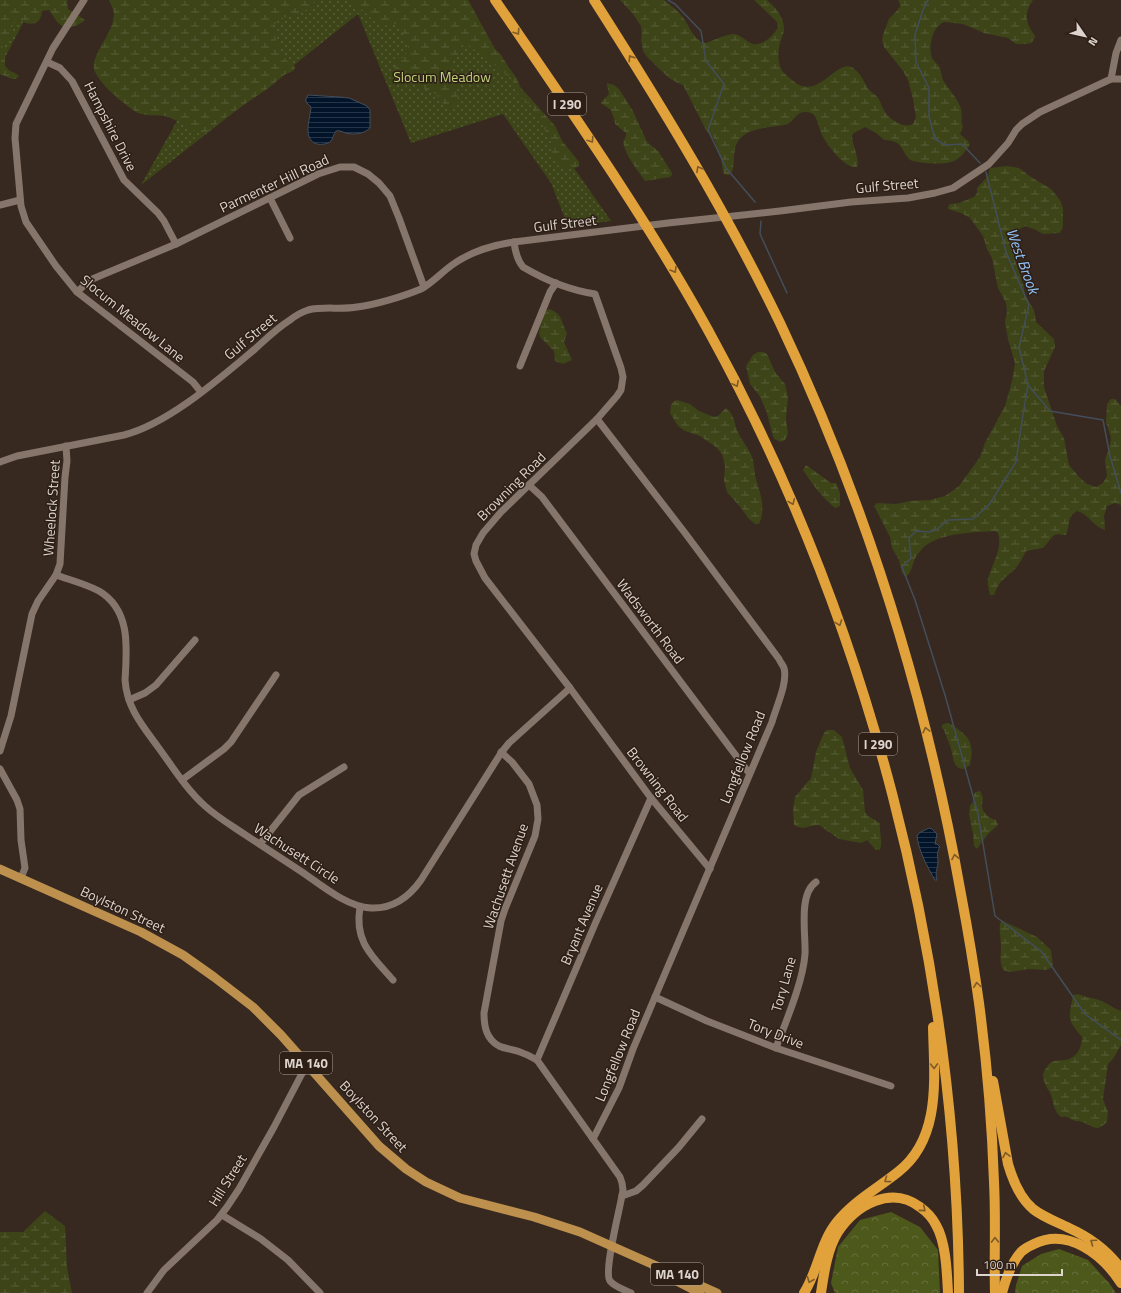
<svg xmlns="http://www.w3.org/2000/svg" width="1121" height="1293" font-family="'Titillium Web',sans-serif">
<defs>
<pattern id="grass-dots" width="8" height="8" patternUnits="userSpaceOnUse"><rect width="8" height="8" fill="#3c4418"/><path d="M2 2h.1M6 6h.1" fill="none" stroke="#585e38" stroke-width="1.8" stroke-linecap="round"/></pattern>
<pattern id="forest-crowns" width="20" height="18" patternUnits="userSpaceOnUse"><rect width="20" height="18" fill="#4d581b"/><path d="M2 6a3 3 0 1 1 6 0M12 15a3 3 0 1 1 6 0" fill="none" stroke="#666f3b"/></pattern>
<pattern id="wetland-marsh" width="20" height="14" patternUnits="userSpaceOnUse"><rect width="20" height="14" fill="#3c4418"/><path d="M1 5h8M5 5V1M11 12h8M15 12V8" fill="none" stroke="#585e38"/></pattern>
<pattern id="water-rules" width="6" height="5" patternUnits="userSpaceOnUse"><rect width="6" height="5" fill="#011429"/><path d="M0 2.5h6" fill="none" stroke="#263547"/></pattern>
</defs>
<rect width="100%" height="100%" fill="#372920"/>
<g fill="url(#grass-dots)">
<path d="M0 0 24 21 0 67Z"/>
<path d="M109 0H468L495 49 501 55 509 68 517 79 520 87 555 126 562 141 579 162V166L574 168 611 221 568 226 551 183 503 114 411 143 358 14 294 65 295 67 293 71 284 75 267 89 247 102 141 185 177 121C172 118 166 116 160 115 152 114 143 116 136 112 124 104 97 83 94 68 92 53 114 33 114 14 114 10 111 4 109 0Z"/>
</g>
<g fill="url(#forest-crowns)">
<path d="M891 1212 920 1227 938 1250 940 1293H835L831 1283 838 1247 860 1220Z"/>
<path d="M1059 1249 1088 1260 1109 1283 1116 1293H1015L1016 1285 1022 1266 1041 1254Z"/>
</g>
<g fill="url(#wetland-marsh)">
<path d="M0 0H67L68 9 85 20C80 24 76 26 70 27 58 28 55 18 49 10L42 11C41 26 30 26 19 20 8 25 15 31 11 40L4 42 2 45 5 60V66L10 71 15 73 19 76 16 79H12L0 74Z"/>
<path d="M109 0H316L310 8 297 14 277 20 274 26 276 43 280 47 283 57 294 66 295 69 284 75 267 89 226 117 206 133C191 133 183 122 170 117 160 114 149 117 140 113 129 110 97 80 94 69 92 55 114 33 114 14 114 10 111 4 109 0Z"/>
<path d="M349 0H468L495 50 501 55 509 68 517 79 520 87 555 126 562 141 579 162V166C565 171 556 171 552 154 551 149 550 146 551 141 545 131 540 120 534 110 525 96 517 102 513 80L490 61 473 49 467 43H463C459 49 459 57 452 60L451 63 452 76 456 80 458 97 456 104 454 107C444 111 442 99 435 94 429 91 422 87 416 84 408 80 401 78 394 72L396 62 403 57 409 50 399 25 395 24 382 26 374 21 361 9 352 5Z"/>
<path d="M620 0H664C670 5 676 9 681 15 689 23 693 42 706 43 712 41 727 34 733 34 741 34 746 42 753 44 763 46 774 35 778 27L777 22 775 20 754 0H767C776 8 785 18 784 31 783 35 781 39 780 43 778 52 777 64 783 72 785 75 789 77 792 80 795 82 798 85 802 86 823 92 839 58 853 68 862 74 864 83 869 90 872 93 876 95 878 98 881 102 882 108 885 112 890 120 904 129 913 124L916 117 913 99 908 80 903 71 884 47 882 40 883 35 889 19 900 7V4L898 0H1033C1023 13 1026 24 1035 36L1032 43 1025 44H1016L1008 38 984 33 963 24 944 22C932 27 928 46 932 58 934 61 938 64 940 68 941 71 941 76 943 80 948 89 956 96 960 106 963 113 960 121 963 127L960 134 968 141 970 145C966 150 960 159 954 161 945 165 920 164 910 160 899 148 904 141 884 140L876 133 865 127 854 133 852 135C852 145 860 159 857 167 845 169 827 145 822 135 819 129 818 120 814 115 812 113 809 112 806 112 795 111 794 124 784 125 766 128 739 128 735 149 733 158 735 166 731 174L728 175 724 174 723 171 721 158 714 139 706 130 683 85 676 82 669 78 648 58 643 51 641 40 642 34 641 26 633 14Z"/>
<path d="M607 83 614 85 619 89 633 111 647 142 658 151 672 173V175L670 177 645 181C637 169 626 157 623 142L626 136V133L615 124C615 118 612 115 611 110L601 103 602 101 609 94 607 85Z"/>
<path d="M1007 166 1019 168 1031 177 1051 189 1060 200 1063 208V226L1060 233 1043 234 1036 230 1025 226 1018 230 1015 240 1014 257 1024 287 1025 295 1034 310 1036 322 1054 339 1055 347 1044 371V387L1057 426 1064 438 1069 465 1079 477 1087 484 1096 487 1103 483 1107 476 1105 459 1109 449 1111 438 1106 422 1107 404 1111 399H1115L1121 406V505L1115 503 1107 506 1104 516 1105 530C1091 525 1089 514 1077 511 1066 518 1071 524 1066 535H1062L1059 534 1054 535 1043 548 1026 551C1023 557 1019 565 1014 570 1003 580 1000 580 994 595H990C989 590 987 583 988 579 992 563 1003 549 998 533L995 531C976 532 941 533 925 546 922 548 920 552 917 555 912 562 913 571 906 577L902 573 899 560 892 548 890 537 874 506 877 503 896 504 910 501 930 500 945 496 959 486 980 457 985 443 1005 406 1012 381 1015 363 1008 339 1005 321 1007 312 1006 303 998 288 992 258 987 249 983 236 970 218 961 213 948 209V207L950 204 959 203 974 197 977 193V188L988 176 990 168Z"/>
<path d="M549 309C563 314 561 322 567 333L564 342 572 360 563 364 555 361 554 351 540 337 539 332 545 311Z"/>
<path d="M758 352H763L767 354 775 372 785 384 788 397 786 418 788 434 785 440 781 442 774 439 773 436 766 410 759 395 750 384 746 366 753 355Z"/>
<path d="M677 400 690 404 699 411 714 417 718 416 726 408C736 417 733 421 738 432 741 440 749 448 752 457 754 462 754 469 755 475 759 491 767 507 759 524H755L748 518 742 509 727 492 724 480 725 465 722 454 716 447 700 436 685 431 678 426 670 413 671 405 673 402Z"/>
<path d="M806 465 831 483H836L840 493V506L835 508C822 497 812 484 803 470Z"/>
<path d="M946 723H949C968 736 975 740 970 765L964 769C952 768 954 758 951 749 949 742 946 736 944 730L942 728V725Z"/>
<path d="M827 730H834L842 737 850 768 863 790 865 812 868 816 880 823C879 833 883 841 880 850H876L867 840 861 843 839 839 819 825C809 825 803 831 794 825L793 809 795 797 811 778 816 752 824 733Z"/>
<path d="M980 791C985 800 982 799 982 807 983 813 990 819 996 820L998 825 988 834 977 849 974 846 973 834 969 814 970 806 974 800V794L976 792Z"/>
<path d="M1003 921 1037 937 1051 950 1053 967 1046 970 1029 969 1010 972 1003 970C999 960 1001 957 1001 947 1001 938 999 932 1000 923Z"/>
<path d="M1078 994C1087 998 1096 998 1104 1002 1110 1005 1115 1009 1121 1011V1045L1113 1059 1108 1064 1103 1099 1108 1112 1107 1122C1096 1133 1094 1126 1082 1122 1079 1121 1076 1122 1073 1120 1068 1118 1067 1116 1061 1117 1053 1110 1054 1104 1051 1095 1048 1089 1043 1082 1043 1075 1043 1072 1045 1070 1047 1067 1052 1058 1060 1062 1069 1059 1078 1056 1082 1046 1082 1037 1066 1019 1069 1018 1073 995Z"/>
<path d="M45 1211 65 1226 67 1267 72 1293H0V1232H23Z"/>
</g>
<g fill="url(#water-rules)" stroke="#434e5a">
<path d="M308 95 339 97 349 98 367 106 370 110V128C364 134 354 135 346 133 342 132 340 130 336 131 333 134 333 140 330 142 327 144 321 145 317 144 302 139 310 120 311 107L306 102V99Z"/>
<path d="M929 828 932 829 937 834 935 844H937L940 847C936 853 938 857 938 863 937 871 935 872 937 880H935C927 866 919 852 917 836L919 833Z"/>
</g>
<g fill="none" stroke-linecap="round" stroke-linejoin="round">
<g stroke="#434e5a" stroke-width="1.5">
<path d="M668 0 675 4 701 31 706 61 724 84 708 130 726 168 755 202"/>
<path d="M928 0 923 10 915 35 916 62 929 88V117L935 139 945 145 962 144 980 163"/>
<path d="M986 172 1006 252 1029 305 1019 347 1028 385 1050 411 1103 420 1110 456 1121 493"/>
<path d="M761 221 760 234 787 293"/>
<path d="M1028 385 1021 427 1016 462 989 505 973 519 948 520 936 530 929 532 916 531 909 538 911 558 902 567 915 600 945 695 978 814 995 916 1041 951 1085 1014 1121 1040"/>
</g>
<g stroke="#86756a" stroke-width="7">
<path d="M84 0 53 48 16 124 15 138 21 206 26 222 56 266 77 292 193 382 201 392"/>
<path d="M47 62 60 68 72 81 124 180 158 213 164 221 176 244"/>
<path d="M1111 79H1121"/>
<path d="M270 198 290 238"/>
<path d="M0 205 20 200"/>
<path d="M514 242C515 250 517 260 523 267 545 280 569 290 595 294L621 368 623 377 621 390 617 396 597 419 501 512 483 533 476 545 474 554 476 561 485 578 570 688 651 798 710 869"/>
<path d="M77 292 90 280 176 244 318 174 340 167H354L368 174 379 183 390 196 399 218 424 287"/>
<path d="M520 366 550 292 556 283"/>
<path d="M0 462 17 456 124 435C168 424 219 379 255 349 266 339 277 328 290 320 295 316 302 312 308 310 324 306 341 310 357 307 375 305 404 296 421 289 431 284 442 272 452 265 470 252 493 245 514 242L668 223 780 211 851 202 908 198 935 193 953 188 989 164 1008 143 1016 130 1022 124 1040 112 1111 79 1116 53 1121 40"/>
<path d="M529 485 542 497 749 773"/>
<path d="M56 575C70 580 86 584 99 591 131 610 127 648 125 680 127 708 142 725 158 747 172 766 186 789 205 806 216 816 229 824 241 832 262 846 282 859 302 872 321 885 347 907 371 908 393 909 409 897 421 880L501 753 509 743 570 688"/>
<path d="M129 700 145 693 156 685 195 640"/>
<path d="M0 751 11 716 32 614 38 601 56 575 60 564 65 477 67 461 66 446"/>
<path d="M501 752 512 762 529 784 537 805 538 819 535 836 505 909 501 921 484 1013C484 1026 486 1039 499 1046 505 1049 513 1049 520 1052 526 1054 532 1057 537 1060L620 1177 622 1183 623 1190C621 1205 603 1272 610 1281 615 1287 625 1290 631 1293"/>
<path d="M0 769 17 800 20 809 21 840 25 868 21 878"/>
<path d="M182 780 224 749 231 742 276 675"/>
<path d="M260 844 299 795 344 767"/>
<path d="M360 907C354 942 372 956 393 980"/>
<path d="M655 997 707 1021 776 1048 891 1086"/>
<path d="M776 1048C786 1021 803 982 805 954 806 935 798 894 816 882"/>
<path d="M537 1060 595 924 651 798"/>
<path d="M593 1139 619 1088 633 1049 655 997 772 722C776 707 788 683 784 668 783 665 780 662 779 659L685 533 597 419"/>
<path d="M622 1196 636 1191 643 1185 679 1147 702 1119"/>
<path d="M222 1215 261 1239 288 1260 320 1293"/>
<path d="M147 1293 164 1270 217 1220 227 1207 239 1189 274 1127 307 1064"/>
</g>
<g stroke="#bd904e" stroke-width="9">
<path d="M0 869 141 932 183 955 214 977 253 1007 281 1035 379 1146 406 1169 426 1182 460 1198 534 1217 580 1232 717 1293"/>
<path d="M663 1274 700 1293"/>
</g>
<g stroke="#e2a23b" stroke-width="10">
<path d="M495 0C569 108 645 216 708 330 868 619 957 963 959 1293"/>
<path d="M594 0C661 105 726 211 780 323 866 504 926 697 961 894 968 931 974 967 979 1003 987 1063 992 1123 994 1182 996 1219 994 1256 995 1293"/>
<path d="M993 1081 1008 1164C1013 1181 1020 1198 1033 1209 1043 1217 1057 1222 1069 1228 1089 1237 1108 1251 1121 1269"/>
<path d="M804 1293C818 1271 820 1243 837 1222 854 1201 878 1188 898 1172 942 1138 934 1077 933 1027"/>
<path d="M821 1293C824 1273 827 1250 838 1232 856 1205 891 1185 920 1207 927 1212 932 1217 936 1225 946 1242 947 1273 948 1293"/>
<path d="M1002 1293C1006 1278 1011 1263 1021 1252 1025 1248 1030 1246 1034 1244 1068 1227 1103 1255 1121 1283"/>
</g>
</g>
<defs><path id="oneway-chevron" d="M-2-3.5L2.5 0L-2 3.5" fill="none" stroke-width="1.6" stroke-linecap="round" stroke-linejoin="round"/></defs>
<g stroke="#7e5a27">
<use href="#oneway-chevron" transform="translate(517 32) rotate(56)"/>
<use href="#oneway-chevron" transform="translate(631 58) rotate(-123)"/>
<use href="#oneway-chevron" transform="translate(591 140) rotate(56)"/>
<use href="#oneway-chevron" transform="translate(699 169) rotate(-119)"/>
<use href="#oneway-chevron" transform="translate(674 270) rotate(59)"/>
<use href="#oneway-chevron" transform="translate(736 384) rotate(63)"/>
<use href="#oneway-chevron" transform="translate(792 502) rotate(67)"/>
<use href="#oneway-chevron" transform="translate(839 623) rotate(70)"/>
<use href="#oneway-chevron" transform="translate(926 730) rotate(-104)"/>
<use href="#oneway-chevron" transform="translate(955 857) rotate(-100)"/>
<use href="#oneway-chevron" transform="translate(977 985) rotate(-97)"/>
<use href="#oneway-chevron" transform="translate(934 1066) rotate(89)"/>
<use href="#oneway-chevron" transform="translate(1006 1155) rotate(-102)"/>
<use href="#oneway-chevron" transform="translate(887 1180) rotate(144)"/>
<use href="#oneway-chevron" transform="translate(923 1209) rotate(40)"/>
<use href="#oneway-chevron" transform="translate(995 1240) rotate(-91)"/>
<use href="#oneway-chevron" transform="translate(1093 1242) rotate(-145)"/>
<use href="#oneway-chevron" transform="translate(810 1280) rotate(112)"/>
</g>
<g text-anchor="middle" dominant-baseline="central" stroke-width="3" stroke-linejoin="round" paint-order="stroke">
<g fill="#2d1f16" stroke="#a89e97" stroke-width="1">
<rect x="548" y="93" width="38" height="22" rx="3"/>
<rect x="859" y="733" width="38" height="22" rx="3"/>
<rect x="280" y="1052" width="52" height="22" rx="3"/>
<rect x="651" y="1263" width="52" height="22" rx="3"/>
</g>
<g font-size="13" font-weight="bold" fill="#ddd4ce">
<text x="567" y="104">I 290</text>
<text x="878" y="744">I 290</text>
<text x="306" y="1063">MA 140</text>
<text x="677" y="1274">MA 140</text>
</g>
<g font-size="14" fill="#c0d37b" stroke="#2d1f16">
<text x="442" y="76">Slocum Meadow</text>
</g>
<g font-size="14" fill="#ddd4ce" stroke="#2d1f16">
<text transform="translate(111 126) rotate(63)">Hampshire Drive</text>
<text transform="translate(274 183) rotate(-25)">Parmenter Hill Road</text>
<text transform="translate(887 185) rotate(-5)">Gulf Street</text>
<text transform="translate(565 223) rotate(-7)">Gulf Street</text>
<text transform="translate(133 318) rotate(39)">Slocum Meadow Lane</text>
<text transform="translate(250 336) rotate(-40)">Gulf Street</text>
<text transform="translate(511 486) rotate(-45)">Browning Road</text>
<text transform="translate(51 508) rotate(-86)">Wheelock Street</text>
<text transform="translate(651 621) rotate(53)">Wadsworth Road</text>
<text transform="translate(742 757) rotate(-68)">Longfellow Road</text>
<text transform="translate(658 784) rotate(52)">Browning Road</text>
<text transform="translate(297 853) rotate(33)">Wachusett Circle</text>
<text transform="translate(505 876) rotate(-71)">Wachusett Avenue</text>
<text transform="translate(123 909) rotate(25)">Boylston Street</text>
<text transform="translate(581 924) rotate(-67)">Bryant Avenue</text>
<text transform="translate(783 984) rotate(-74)">Tory Lane</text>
<text transform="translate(776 1033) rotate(21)">Tory Drive</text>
<text transform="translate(617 1055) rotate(-68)">Longfellow Road</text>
<text transform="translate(374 1116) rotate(47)">Boylston Street</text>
<text transform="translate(227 1180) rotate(-58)">Hill Street</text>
</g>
<g font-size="15" font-style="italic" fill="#92c4f9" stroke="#2d1f16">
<text transform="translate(1023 261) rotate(70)">West Brook</text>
</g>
</g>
<g transform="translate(1085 36) rotate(124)" stroke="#2d1f16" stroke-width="3" paint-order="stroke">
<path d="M0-3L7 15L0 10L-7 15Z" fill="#ddd4ce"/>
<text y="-6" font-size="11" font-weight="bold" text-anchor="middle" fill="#ddd4ce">N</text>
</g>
<path d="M977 1269v6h85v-6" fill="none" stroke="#ddd4ce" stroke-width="2"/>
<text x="983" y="1269" font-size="12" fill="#ddd4ce" stroke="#2d1f16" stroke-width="3" paint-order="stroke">100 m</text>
</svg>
